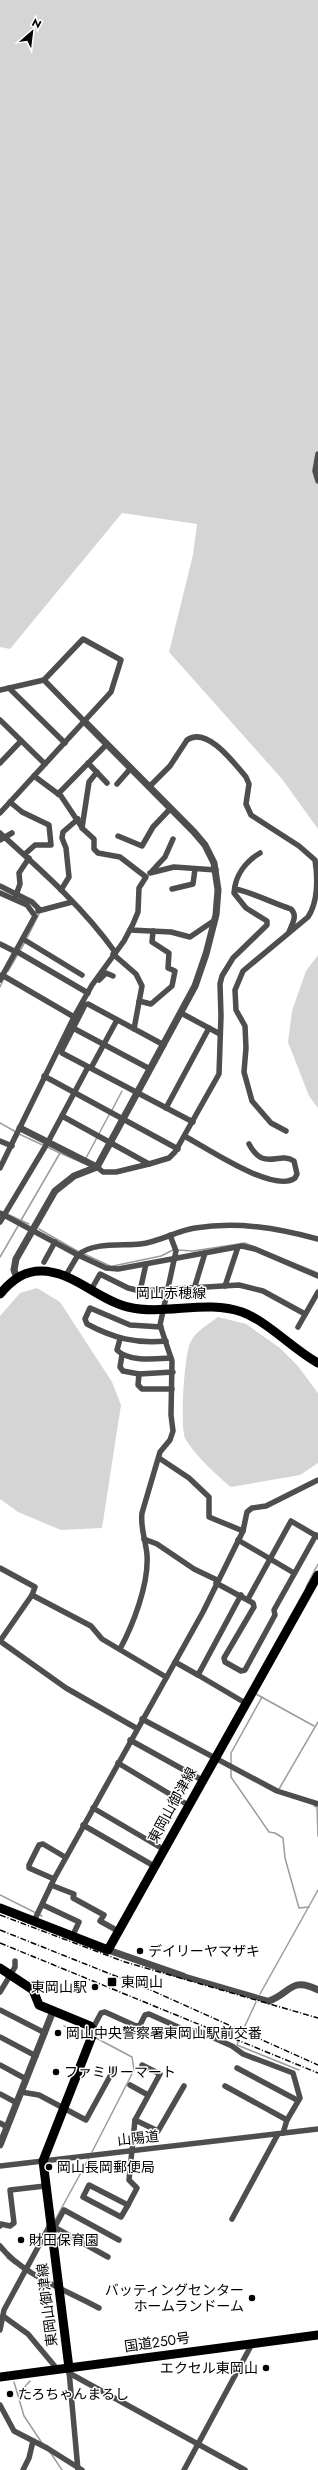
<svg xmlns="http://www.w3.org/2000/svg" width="318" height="2470" font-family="Jost,'Noto Sans JP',sans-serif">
<rect width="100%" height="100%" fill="#fff"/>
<g fill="#d5d5d5">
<path d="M0 0H318V829L282 779 169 652 193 555 197 524 122 513 10 649 0 647Z"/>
<path d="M318 955V1108L309 1096 288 1042 292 1011 306 971Z"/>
<path d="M37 1288 60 1302 112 1382 121 1405 102 1528 61 1530 18 1512 0 1499V1316L20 1293Z"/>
<path d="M218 1317 246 1324 280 1348 297 1365 318 1393V1463L300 1475 231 1487C218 1477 192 1452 185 1438 180 1426 184 1353 191 1341 197 1330 209 1324 218 1317Z"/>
</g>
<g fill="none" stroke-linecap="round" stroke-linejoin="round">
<g stroke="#9c9c9c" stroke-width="1.5">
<path d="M27 938 39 914"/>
<path d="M20 951 25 942"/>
<path d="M8 971 18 954"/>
<path d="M0 987 4 978"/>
<path d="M112 1110 122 1091"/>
<path d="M0 1123 16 1132"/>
<path d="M19 1134 60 1153 20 1222"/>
<path d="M60 1153 83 1163"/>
<path d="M86 1158 110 1113"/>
<path d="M7 1214 29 1224"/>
<path d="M39 1229 79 1252"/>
<path d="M177 1250 193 1251 245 1243 318 1273"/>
<path d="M82 1253 110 1266"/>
<path d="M0 1257 18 1226"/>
<path d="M113 1266 161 1256 173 1250"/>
<path d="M306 1587 318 1564"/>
<path d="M256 1694 314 1726"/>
<path d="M231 1764V1753L262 1697"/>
<path d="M231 1770V1777L269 1832 275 1833 283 1838 285 1858 299 1908 309 1907"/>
<path d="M279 1789 318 1722"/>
<path d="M314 1806 317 1807 318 1836"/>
<path d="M0 1895 42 1916"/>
<path d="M260 1994 318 1890"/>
<path d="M64 2026 88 2035"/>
<path d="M243 2030 256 2002"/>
<path d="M238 2042 237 2045 299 2070"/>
<path d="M92 2152 134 2070 132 2057 96 2038"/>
<path d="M55 2220 89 2158"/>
<path d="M7 2258 15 2264"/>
<path d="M14 2382 24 2416 42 2443"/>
<path d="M19 2393 30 2381"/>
<path d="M50 2452 62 2470"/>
</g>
<g stroke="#4e4e4e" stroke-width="5.5">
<path d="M318 454 315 471 318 481"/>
<path d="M44 680 84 721"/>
<path d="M9 688 65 743"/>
<path d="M0 690 44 680 83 639 121 660 111 692 0 813"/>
<path d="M0 720 45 764"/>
<path d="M0 763 21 741"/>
<path d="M88 763 107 783"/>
<path d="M117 784 131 768"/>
<path d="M149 787 170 766 187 740C207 726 234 763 246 777L249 784 246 804 251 815 299 846 315 860C318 878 318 902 308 917L243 971 235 990 236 1010 245 1026 246 1048 244 1072 252 1101 271 1123 286 1131"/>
<path d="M58 794 107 744"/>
<path d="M10 802 22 812 49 825 51 845H35L25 854"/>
<path d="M82 828 89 782 97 772"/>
<path d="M0 833C41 870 83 907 115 952"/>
<path d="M118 836 142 846 153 827 170 809"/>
<path d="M0 840 12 833"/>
<path d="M152 871 165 857 173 839"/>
<path d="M150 873 174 867 216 870"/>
<path d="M0 886 32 902 40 910"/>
<path d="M172 889 193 884 195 869"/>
<path d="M235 889C252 892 272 903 291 909 298 916 292 924 289 932"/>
<path d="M61 890 69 877 66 848 62 838 63 832 78 819"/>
<path d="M0 893 27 905 35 916 0 980"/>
<path d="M15 898 20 884 19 873 29 858"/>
<path d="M38 911 72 902"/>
<path d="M130 930 171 932 190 937 215 920"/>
<path d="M23 939 82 975"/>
<path d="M0 944 16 952"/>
<path d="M16 951 88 993"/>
<path d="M113 954 136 974 142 986 134 1029"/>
<path d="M2 975 74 1017"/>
<path d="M99 980 106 973 113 976"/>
<path d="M139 1001 151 1004 172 986 175 971 168 968 169 953 152 942 153 931"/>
<path d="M181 1013 220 1034"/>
<path d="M73 1028 150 1069"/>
<path d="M164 1045 88 1004 85 1005 62 1050V1053L193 1122"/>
<path d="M91 1068 117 1020"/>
<path d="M44 1076 178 1149"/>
<path d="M166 1108 209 1028"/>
<path d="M62 1116 149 1164"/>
<path d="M186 1137C207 1148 274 1194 295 1178L297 1174 294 1161C278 1151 264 1172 249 1144"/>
<path d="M0 1141 12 1146"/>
<path d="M97 1167 103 1172H116L149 1164 169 1158 175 1152 219 1074 221 1016 220 984 222 976 233 958 267 925V921L246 908 234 893C235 876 245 862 260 853"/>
<path d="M0 1168 74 1017 92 985 124 941 133 924 138 912 139 888 146 877 120 857 98 853 94 849V839L83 829 61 796 34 776"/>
<path d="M0 1213 78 1255C93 1242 121 1246 140 1244 159 1242 176 1231 195 1228 237 1221 277 1228 318 1239"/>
<path d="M0 1222 48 1142 88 1067"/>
<path d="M44 1262 55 1242"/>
<path d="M65 1277 78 1255 106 1268 118 1269 242 1246 255 1249 318 1276"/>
<path d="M225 1286 238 1247"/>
<path d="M194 1289 205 1253"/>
<path d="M91 1290 100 1274 128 1288 140 1291 239 1285 263 1291 305 1314"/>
<path d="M140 1291 146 1264"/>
<path d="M161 1327 130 1325 90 1308 85 1319 87 1324C113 1338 136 1344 166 1341"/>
<path d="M298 1327 318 1292"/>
<path d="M120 1339 117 1350C128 1362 155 1359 171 1358"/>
<path d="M122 1355 120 1367 123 1371 139 1374 173 1372"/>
<path d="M139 1374 138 1385 142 1389H172"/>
<path d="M159 1458 189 1478 209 1497V1517L243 1531"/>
<path d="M144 1539 157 1544 194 1569 217 1580"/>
<path d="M238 1540 294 1573"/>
<path d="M0 1568 35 1587 32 1595 0 1641"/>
<path d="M216 1583 253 1603 254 1607 224 1658 225 1662 241 1671 245 1670 275 1615 274 1610 316 1535"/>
<path d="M32 1595 91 1626 102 1639 166 1677"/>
<path d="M248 1599 291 1521 318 1537"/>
<path d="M0 1641 66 1688 136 1728"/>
<path d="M120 1649C133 1625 149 1584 147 1555 146 1541 140 1528 142 1513L160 1452 170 1440 173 1431 171 1415 172 1361 160 1325 176 1251 170 1235"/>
<path d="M175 1662 198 1675 241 1595"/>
<path d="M198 1675 247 1704"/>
<path d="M142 1719 277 1791 318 1804"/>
<path d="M130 1740 202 1780"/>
<path d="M118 1763 188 1805"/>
<path d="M93 1808 163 1849"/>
<path d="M83 1825 154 1866"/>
<path d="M54 1879 29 1868V1865L39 1845 43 1844 65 1857"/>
<path d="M51 1885 74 1894 73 1898 104 1915 100 1921 118 1931"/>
<path d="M43 1905 79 1922 72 1937"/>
<path d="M34 1921 54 1879 203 1612 243 1531 247 1512 252 1508 266 1506 318 1480"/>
<path d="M183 1976 269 2001"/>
<path d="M0 1992 15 1967V1961"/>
<path d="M0 2010 45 2033"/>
<path d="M93 2028 101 2013 105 2012 136 2026 140 2025 145 2015 149 2014 187 2031H198L232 2046 243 2054 293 2073 300 2098 287 2120 283 2133"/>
<path d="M0 2037 36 2056"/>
<path d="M0 2065 26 2079"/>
<path d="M237 2068 297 2100"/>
<path d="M130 2085 148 2095"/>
<path d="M225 2086 287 2120"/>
<path d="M21 2092 39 2095 86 2120 114 2069"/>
<path d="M0 2094 17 2103"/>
<path d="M135 2120 158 2131 184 2086"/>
<path d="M0 2123 7 2127"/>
<path d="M0 2166 318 2129"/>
<path d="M89 2185 128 2205 121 2217 83 2197Z"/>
<path d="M128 2205 137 2188 129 2180 135 2120 160 2074 142 2065"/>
<path d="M232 2219 278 2134"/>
<path d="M0 2226 1 2224 10 2226 14 2223 10 2190 45 2186"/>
<path d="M54 2227 108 2257"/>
<path d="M53 2230 64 2210 119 2240"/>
<path d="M0 2246C21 2274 68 2291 99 2308"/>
<path d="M3 2316 28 2334 58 2370"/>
<path d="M0 2330 4 2310 50 2225"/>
<path d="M69 2371 78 2470"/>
<path d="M69 2373 245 2470"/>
<path d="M0 2405 14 2431 47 2448 82 2470"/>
<path d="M23 2470 29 2458 33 2441"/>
<path d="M184 2470 252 2344"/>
</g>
<g stroke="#4e4e4e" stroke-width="7">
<path d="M20 1128 97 1167"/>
<path d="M17 1278 14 1270 16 1259 55 1191 74 1176 97 1167 195 986 206 954 216 915 218 890 214 863 205 845 194 832 84 721"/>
<path d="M108 1950 183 1976"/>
<path d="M269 2001C291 1993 291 1976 318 1990"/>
<path d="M0 2145 53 2011"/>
</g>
<g stroke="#000" stroke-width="9">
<path d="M0 1294C11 1281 23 1271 41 1271 73 1271 98 1300 128 1307 165 1316 206 1299 242 1312 267 1321 294 1350 318 1363"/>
<path d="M0 1908 108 1950 318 1575"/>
<path d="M0 1968 33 1990 39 2005 90 2026 94 2031 43 2161 69 2368"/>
</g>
<path stroke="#000" stroke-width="9" d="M0 2377 318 2335"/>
<g stroke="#000" stroke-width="1.5" stroke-dasharray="6 2 1 2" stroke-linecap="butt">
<path d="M0 1915 125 1962 318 2018"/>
<path d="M0 1930 153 1991 318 2065"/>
<path d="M0 1943 318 2073"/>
</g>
</g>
<g fill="#000" stroke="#fff" stroke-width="1.5">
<circle cx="140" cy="1951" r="4"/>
<rect x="107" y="1977" width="10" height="10" rx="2"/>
<circle cx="95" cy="1987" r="4"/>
<circle cx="58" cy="2033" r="4"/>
<circle cx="56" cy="2072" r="4"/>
<circle cx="49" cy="2167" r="4"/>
<circle cx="21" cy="2240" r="4"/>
<circle cx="252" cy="2298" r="4"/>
<circle cx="266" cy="2368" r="4"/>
<circle cx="10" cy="2394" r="4"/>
</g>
<g text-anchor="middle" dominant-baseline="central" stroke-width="3" stroke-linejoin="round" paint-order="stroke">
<g font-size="14" fill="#000" stroke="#fff">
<text x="171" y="1293">岡山赤穂線</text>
<text transform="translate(172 1805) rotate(-61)">東岡山御津線</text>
<text transform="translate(138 2138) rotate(-6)">山陽道</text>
<text transform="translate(47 2305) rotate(-97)">東岡山御津線</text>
<text transform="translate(157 2342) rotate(-8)">国道250号</text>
</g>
<g font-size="14" fill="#000" stroke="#fff" text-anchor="start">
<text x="148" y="1951">デイリーヤマザキ</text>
<text x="121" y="1982">東岡山</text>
<text x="87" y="1987" text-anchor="end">東岡山駅</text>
<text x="66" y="2033">岡山中央警察署東岡山駅前交番</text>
<text x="64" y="2072">ファミリーマート</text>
<text x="57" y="2167">岡山長岡郵便局</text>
<text x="29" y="2240">財田保育園</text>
<text x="244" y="2290" text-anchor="end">バッティングセンター<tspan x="244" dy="16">ホームランドーム</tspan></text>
<text x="258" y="2368" text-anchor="end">エクセル東岡山</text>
<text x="18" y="2394">たろちゃんまるし</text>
</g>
</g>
<g transform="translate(32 32) rotate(28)" stroke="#ffffff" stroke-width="3" paint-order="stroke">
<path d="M0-3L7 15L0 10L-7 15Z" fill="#000000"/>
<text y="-6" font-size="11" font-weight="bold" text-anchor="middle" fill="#000000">N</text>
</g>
</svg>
